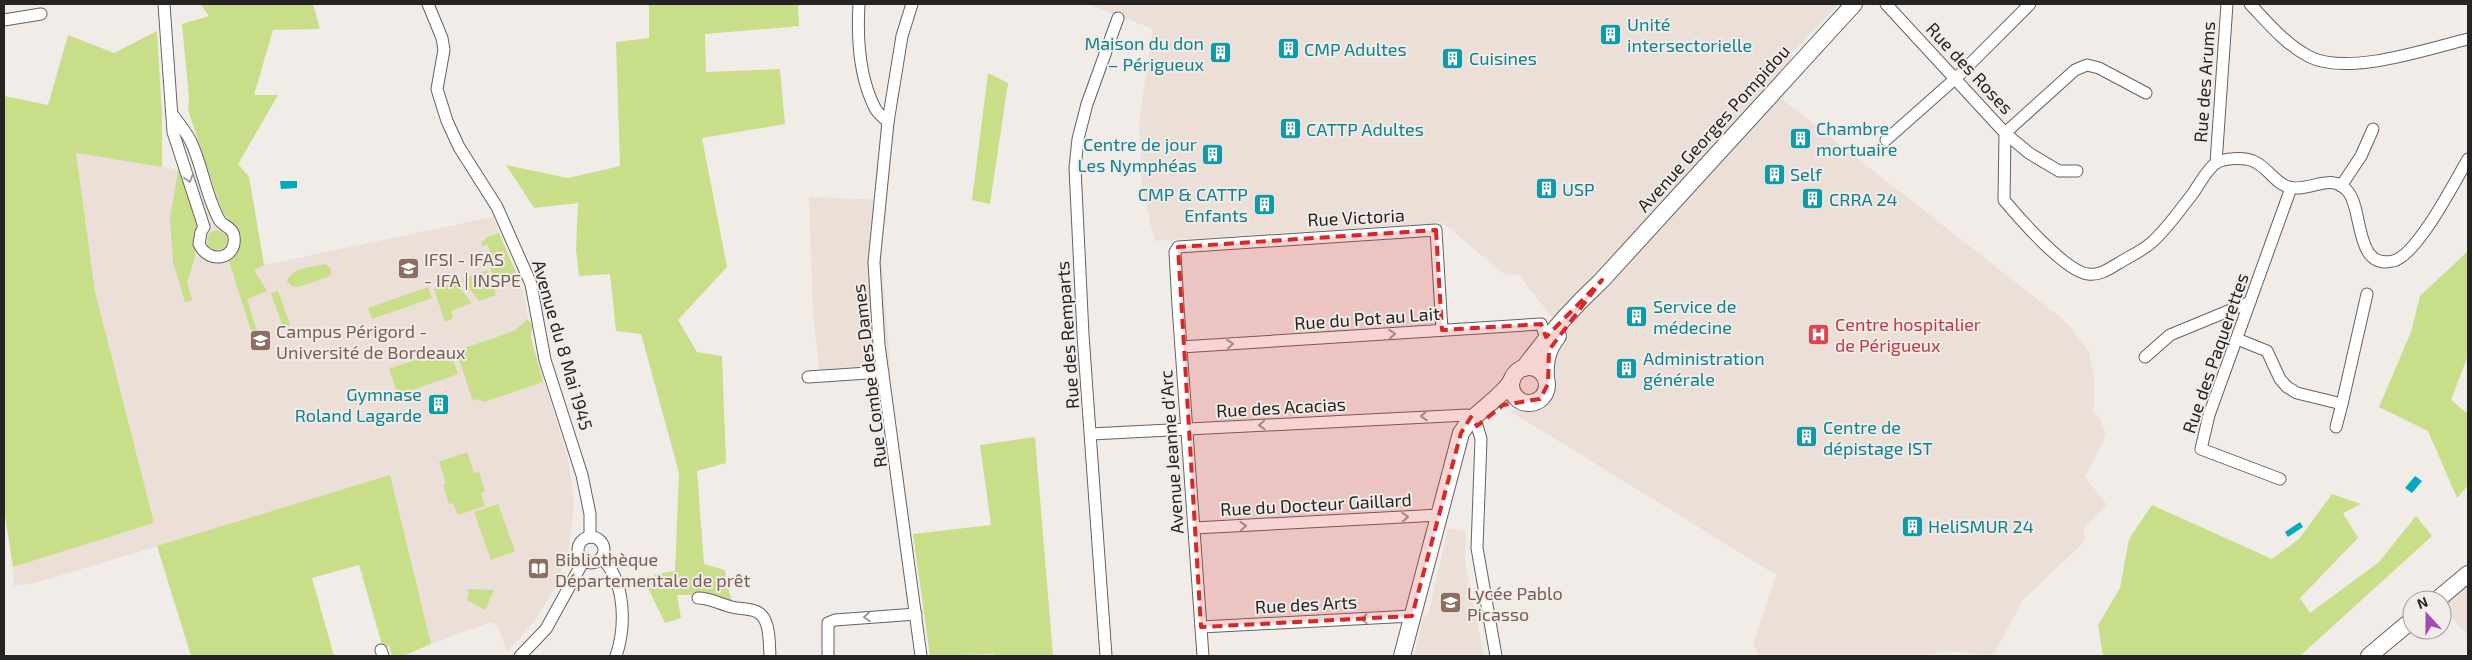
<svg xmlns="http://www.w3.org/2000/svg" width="2472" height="660" font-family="'Exo 2',sans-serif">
<rect width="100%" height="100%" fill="#f2ece9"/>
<g fill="#ecdfd7">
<path d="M1088 4H1839L1792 53 1783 100 2065 321 2089 352 2094 377V413L2100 418 2106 435 2085 477 2107 505 2084 527 2085 541 2023 600 1995 652 1987 655 1948 651 1921 656H1759L1753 644 1776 575 1510 411 1542 408 1555 390 1551 370 1556 344 1569 325 1551 316 1519 275 1504 274 1443 223 1155 241 1142 190 1139 121 1153 29Z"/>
<path d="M76 152 221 177H249L264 265 493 217 524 294 531 338 569 463 574 503 569 548 557 584 535 621 507 652 498 626 491 622 431 644 390 476 35 583 14 586 13 567 154 523 94 292Z"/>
<path d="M809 197 885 200 880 240 890 365 819 370 813 313Z"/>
<path d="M1448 528 1466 531 1465 561 1484 656H1414L1423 618 1428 615Z"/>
<path d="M2468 584V636L2442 606Z"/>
</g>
<g fill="#c8de88">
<path d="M200 4H313L320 29 273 30 254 95H278L238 164 249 177 264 265 254 270 267 291 247 299 258 335 253 337 228 258 238 231 222 211 188 110 189 98 182 24 209 16Z"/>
<path d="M649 4H798L799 26 705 34 706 72 780 69 785 124 702 138 727 267 678 320 697 352 722 356 726 463 697 471 704 564 725 570 729 592 734 605 705 595H677L681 618 665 623 646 584 656 574 675 571 679 473 641 334 616 331 610 274 579 276 576 250 578 203 534 208 506 165 568 178 620 166 616 42 649 38Z"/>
<path d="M157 31 162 115V167L76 153 95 292 154 523 13 567 4 509V96L48 105 68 35 114 53Z"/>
<path d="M988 73 1008 83 990 204 972 200Z"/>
<path d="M179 165 198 226 195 238V257L187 282 192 300 185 302 173 262 170 218Z"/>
<circle cx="217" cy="240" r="10"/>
<path d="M499 233 519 279 499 286C491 281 492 268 488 259L492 258 488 245 482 246 481 242 486 240 485 238Z"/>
<path d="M2468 251V355L2451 400 2468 414V485L2457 498 2428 431 2379 407 2411 332 2420 296Z"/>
<path d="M325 264 330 267 331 273 328 277 298 287H293L287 282C291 267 313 267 325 264Z"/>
<path d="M488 270 496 295 479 301 462 279Z"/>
<path d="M455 282 472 303 451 311 453 318 445 322 434 289Z"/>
<path d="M428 287 432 298 372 319 368 308Z"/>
<path d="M278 291 290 325 283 327 271 293Z"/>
<path d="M528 319 532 325 531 338 543 382 484 402 479 399 473 401 456 351 514 331Z"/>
<path d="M449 348 458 374 398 395 389 369Z"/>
<path d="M1035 437 1053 656H995L994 654 930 656 913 534 991 525 980 445Z"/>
<path d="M467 452 474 473 479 472 485 492 481 493 485 506 458 515 453 503 449 504 443 484 446 483 439 462Z"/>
<path d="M390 475 431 644 403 656H392L389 646 383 648 359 565 312 578 334 656H191L157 546Z"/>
<path d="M2332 494 2361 504 2343 513 2358 538 2300 598 2310 613 2379 562 2416 516 2432 536 2300 656H2103L2098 625 2120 588 2129 539 2152 505 2272 559 2299 539Z"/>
<path d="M498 504 515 551 491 560 474 512Z"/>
<path d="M467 589 494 590 485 610 467 600 469 594Z"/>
</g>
<g fill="#00a8c0">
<path d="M280 181H297V188L281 189Z"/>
<path d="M2415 476 2422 481 2412 493 2405 488Z"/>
<path d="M2300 522 2303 527 2288 537 2285 532Z"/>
</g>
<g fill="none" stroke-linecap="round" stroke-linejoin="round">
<defs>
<g id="street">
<path d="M164 4 173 132 204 227 201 232 199 244C209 265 237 259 234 237 233 227 224 227 220 221 208 202 202 166 192 144 188 134 179 124 173 115"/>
<path d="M428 4 442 38 444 50 437 89 447 121 459 147 497 207 531 284 545 360 582 475 590 514V537"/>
<path d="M859 4C857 38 859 77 875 108 878 114 884 118 888 122"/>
<path d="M912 4 902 36 888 122 874 262 879 345 921 656"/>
<path d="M1886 4 2005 133 2004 200C2019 218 2066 272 2088 274 2100 276 2110 268 2119 263 2130 256 2142 251 2151 243 2167 229 2178 212 2191 196 2198 187 2206 170 2216 163 2224 158 2244 157 2253 161 2267 166 2275 184 2289 187 2310 193 2333 170 2349 193 2363 212 2355 270 2393 261 2417 256 2455 181 2468 159"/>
<path d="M2250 4C2268 23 2286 45 2310 57 2349 76 2427 49 2468 39"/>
<path d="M4 20 41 14"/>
<path d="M1886 140 1956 78 2030 4"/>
<path d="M2216 163 2227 4"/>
<path d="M2077 171H2059L2029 153 2005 133 2075 70 2087 65 2099 68 2146 93"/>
<path d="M2341 186 2361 156 2373 129"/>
<path d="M2237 339 2267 351 2280 379 2287 387 2297 393 2342 404 2367 294"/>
<path d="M1181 347 1541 324 1546 338"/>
<path d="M2145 357 2170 335 2250 302"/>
<path d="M808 377 883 372"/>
<path d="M2336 427 2342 404"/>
<path d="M1091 434 1467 415 1477 426 1481 439 1477 548 1496 656"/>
<path d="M2280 479 2201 449 2209 415 2291 188"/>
<path d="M1194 528 1440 515"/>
<circle cx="591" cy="550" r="13"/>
<path d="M601 558C626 580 626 627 616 656"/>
<path d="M698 598C710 598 720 604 732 607 739 609 747 608 755 611 771 616 769 643 770 656"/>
<path d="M1201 627 1412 616"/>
<path d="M381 650 383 656"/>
<path d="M520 656 546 629 584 560"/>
<path d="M828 656V623L835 620 916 614"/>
<path d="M1106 656 1083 335 1075 168 1078 139 1087 104 1118 18"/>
<path d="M1203 656 1178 306 1175 252 1178 247 1436 230 1442 330"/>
</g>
<g id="secondary">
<circle cx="1529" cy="385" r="18"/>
<path d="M1524 368C1547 336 1573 307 1602 280L1854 4"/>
<path d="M1546 378C1545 362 1547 350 1558 336"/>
<path d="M2437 600 2468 574"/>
<path d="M1402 656 1461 433C1474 411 1499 401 1512 380"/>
<path d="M2369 656 2412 620"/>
</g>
</defs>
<use href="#street" stroke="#67625f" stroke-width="13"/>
<use href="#secondary" stroke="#67625f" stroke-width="18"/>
<use href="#street" stroke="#fff" stroke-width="11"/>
<use href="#secondary" stroke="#fff" stroke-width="16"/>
</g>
<defs><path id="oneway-chevron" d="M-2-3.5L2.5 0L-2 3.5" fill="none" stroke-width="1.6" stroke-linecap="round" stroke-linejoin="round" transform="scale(1.25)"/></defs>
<g stroke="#9d9c9c">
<use href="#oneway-chevron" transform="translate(189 179) rotate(72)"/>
<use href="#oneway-chevron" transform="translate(1392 334) rotate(-4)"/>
<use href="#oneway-chevron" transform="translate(1230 344) rotate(-4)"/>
<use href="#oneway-chevron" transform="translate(1424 416) rotate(177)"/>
<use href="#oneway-chevron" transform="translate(1262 425) rotate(177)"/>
<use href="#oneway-chevron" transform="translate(1405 517) rotate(-3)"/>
<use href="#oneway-chevron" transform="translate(1243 526) rotate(-3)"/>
<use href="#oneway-chevron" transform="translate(867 617) rotate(176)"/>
<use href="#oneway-chevron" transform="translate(1364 619) rotate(177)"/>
</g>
<path fill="#d62828" fill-opacity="0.2" stroke="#d62828" stroke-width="4" stroke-dasharray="10 6" stroke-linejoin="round" d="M1436 230 1442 330 1541 324 1546 337 1602 280 1549 350 1548 384 1540 399 1503 405 1477 426 1471 417 1461 433 1412 616 1201 627 1178 247Z"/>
<defs>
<symbol id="building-square" viewBox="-11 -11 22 22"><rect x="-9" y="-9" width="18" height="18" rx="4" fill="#0f9aa8" stroke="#f2ece9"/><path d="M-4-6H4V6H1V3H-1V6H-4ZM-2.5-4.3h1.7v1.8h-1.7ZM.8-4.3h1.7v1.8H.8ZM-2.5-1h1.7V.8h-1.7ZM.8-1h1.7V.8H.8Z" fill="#fff"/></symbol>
<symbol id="university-square" viewBox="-11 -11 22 22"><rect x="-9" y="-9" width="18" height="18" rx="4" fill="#8d6e63" stroke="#f2ece9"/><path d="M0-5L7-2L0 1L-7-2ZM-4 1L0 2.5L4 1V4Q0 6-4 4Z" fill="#fff"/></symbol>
<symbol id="hospital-square" viewBox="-11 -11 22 22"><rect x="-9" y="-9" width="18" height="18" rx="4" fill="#e0444e" stroke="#f2ece9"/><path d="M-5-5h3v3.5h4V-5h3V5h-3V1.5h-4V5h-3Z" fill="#fff"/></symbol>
<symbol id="library-square" viewBox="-11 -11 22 22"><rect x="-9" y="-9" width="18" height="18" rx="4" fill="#8d6e63" stroke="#f2ece9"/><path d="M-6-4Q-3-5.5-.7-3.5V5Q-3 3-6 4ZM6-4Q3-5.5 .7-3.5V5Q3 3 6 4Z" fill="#fff"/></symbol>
<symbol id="school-square" viewBox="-11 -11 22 22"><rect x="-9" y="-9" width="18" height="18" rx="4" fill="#8d6e63" stroke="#f2ece9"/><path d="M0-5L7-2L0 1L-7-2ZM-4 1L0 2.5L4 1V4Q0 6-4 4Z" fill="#fff"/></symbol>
</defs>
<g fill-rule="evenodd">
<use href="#building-square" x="1598" y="22" width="25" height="25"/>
<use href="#building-square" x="1276" y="36" width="25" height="25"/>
<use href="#building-square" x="1208" y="40" width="25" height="25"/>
<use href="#building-square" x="1440" y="46" width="25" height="25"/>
<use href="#building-square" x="1278" y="116" width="25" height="25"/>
<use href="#building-square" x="1788" y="126" width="25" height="25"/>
<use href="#building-square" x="1200" y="142" width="25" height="25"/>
<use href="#building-square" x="1762" y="162" width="25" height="25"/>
<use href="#building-square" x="1534" y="176" width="25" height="25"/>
<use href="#building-square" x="1800" y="186" width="25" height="25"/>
<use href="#building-square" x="1252" y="192" width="25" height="25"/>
<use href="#university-square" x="396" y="256" width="25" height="25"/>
<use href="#building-square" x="1624" y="304" width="25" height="25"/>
<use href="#hospital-square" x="1806" y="322" width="25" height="25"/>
<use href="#university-square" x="248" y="328" width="25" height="25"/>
<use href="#building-square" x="1614" y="356" width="25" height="25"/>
<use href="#building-square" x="426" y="392" width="25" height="25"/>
<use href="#building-square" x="1794" y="424" width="25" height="25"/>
<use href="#building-square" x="1900" y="514" width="25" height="25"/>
<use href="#library-square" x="526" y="556" width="25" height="25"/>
<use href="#school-square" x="1438" y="590" width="25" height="25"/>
</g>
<g text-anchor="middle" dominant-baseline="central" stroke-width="4" stroke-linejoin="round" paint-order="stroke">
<g font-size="18" fill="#0d838f" stroke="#f2ece9" text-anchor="start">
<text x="1627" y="24">Unité<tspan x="1627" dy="21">intersectorielle</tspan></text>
<text x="1204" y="43" text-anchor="end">Maison du don<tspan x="1204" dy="21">– Périgueux</tspan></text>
<text x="1304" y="49">CMP Adultes</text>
<text x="1469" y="58">Cuisines</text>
<text x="1816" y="128">Chambre<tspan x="1816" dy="21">mortuaire</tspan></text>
<text x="1306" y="129">CATTP Adultes</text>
<text x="1197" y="144" text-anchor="end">Centre de jour<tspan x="1197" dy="21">Les Nymphéas</tspan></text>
<text x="1790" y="174">Self</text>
<text x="1562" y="189">USP</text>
<text x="1248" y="194" text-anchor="end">CMP &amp; CATTP<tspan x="1248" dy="21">Enfants</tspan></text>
<text x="1829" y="199">CRRA 24</text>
<text x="1653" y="306">Service de<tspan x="1653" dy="21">médecine</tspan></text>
<text x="1643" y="358">Administration<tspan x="1643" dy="21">générale</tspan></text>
<text x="422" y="394" text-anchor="end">Gymnase<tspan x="422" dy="21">Roland Lagarde</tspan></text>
<text x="1823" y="427">Centre de<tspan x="1823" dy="21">dépistage IST</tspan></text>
<text x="1928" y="526">HeliSMUR 24</text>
</g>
<g font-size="18" fill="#262423" stroke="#f2ece9">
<text transform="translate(1970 68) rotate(47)">Rue des Roses</text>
<text transform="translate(2204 82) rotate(-86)">Rue des Arums</text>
<text transform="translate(1713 128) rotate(-48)">Avenue Georges Pompidou</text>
<text transform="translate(1356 217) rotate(-3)">Rue Victoria</text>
<text transform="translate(1367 318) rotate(-4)">Rue du Pot au Lait</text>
<text transform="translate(1067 335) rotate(-94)">Rue des Remparts</text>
<text transform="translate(563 345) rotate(74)">Avenue du 8 Mai 1945</text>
<text transform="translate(2215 353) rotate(-71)">Rue des Paquerettes</text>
<text transform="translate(869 376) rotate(-97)">Rue Combe des Dames</text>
<text transform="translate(1281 407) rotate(-3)">Rue des Acacias</text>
<text transform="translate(1171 452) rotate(-94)">Avenue Jeanne d'Arc</text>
<text transform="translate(1316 504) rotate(-3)">Rue du Docteur Gaillard</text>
<text transform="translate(1306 604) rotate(-3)">Rue des Arts</text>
</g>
<g font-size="18" fill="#785e54" stroke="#f2ece9" text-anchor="start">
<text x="424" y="259">IFSI - IFAS<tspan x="424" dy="21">- IFA | INSPE</tspan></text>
<text x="276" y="331">Campus Périgord -<tspan x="276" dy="21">Université de Bordeaux</tspan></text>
<text x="555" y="559">Bibliothèque<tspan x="555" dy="21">Départementale de prêt</tspan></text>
<text x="1467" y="593">Lycée Pablo<tspan x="1467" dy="21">Picasso</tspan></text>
</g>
<g font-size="18" fill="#be3a42" stroke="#f2ece9" text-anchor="start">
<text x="1835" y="324">Centre hospitalier<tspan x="1835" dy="21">de Périgueux</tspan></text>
</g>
</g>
<rect width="2472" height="660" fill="none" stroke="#262423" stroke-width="10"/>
<g transform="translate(2427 615) rotate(339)"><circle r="24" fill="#f2ece9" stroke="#a09c9a"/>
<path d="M0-4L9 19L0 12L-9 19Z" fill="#a24bb7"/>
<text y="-8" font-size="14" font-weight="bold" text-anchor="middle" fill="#262423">N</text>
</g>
</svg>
